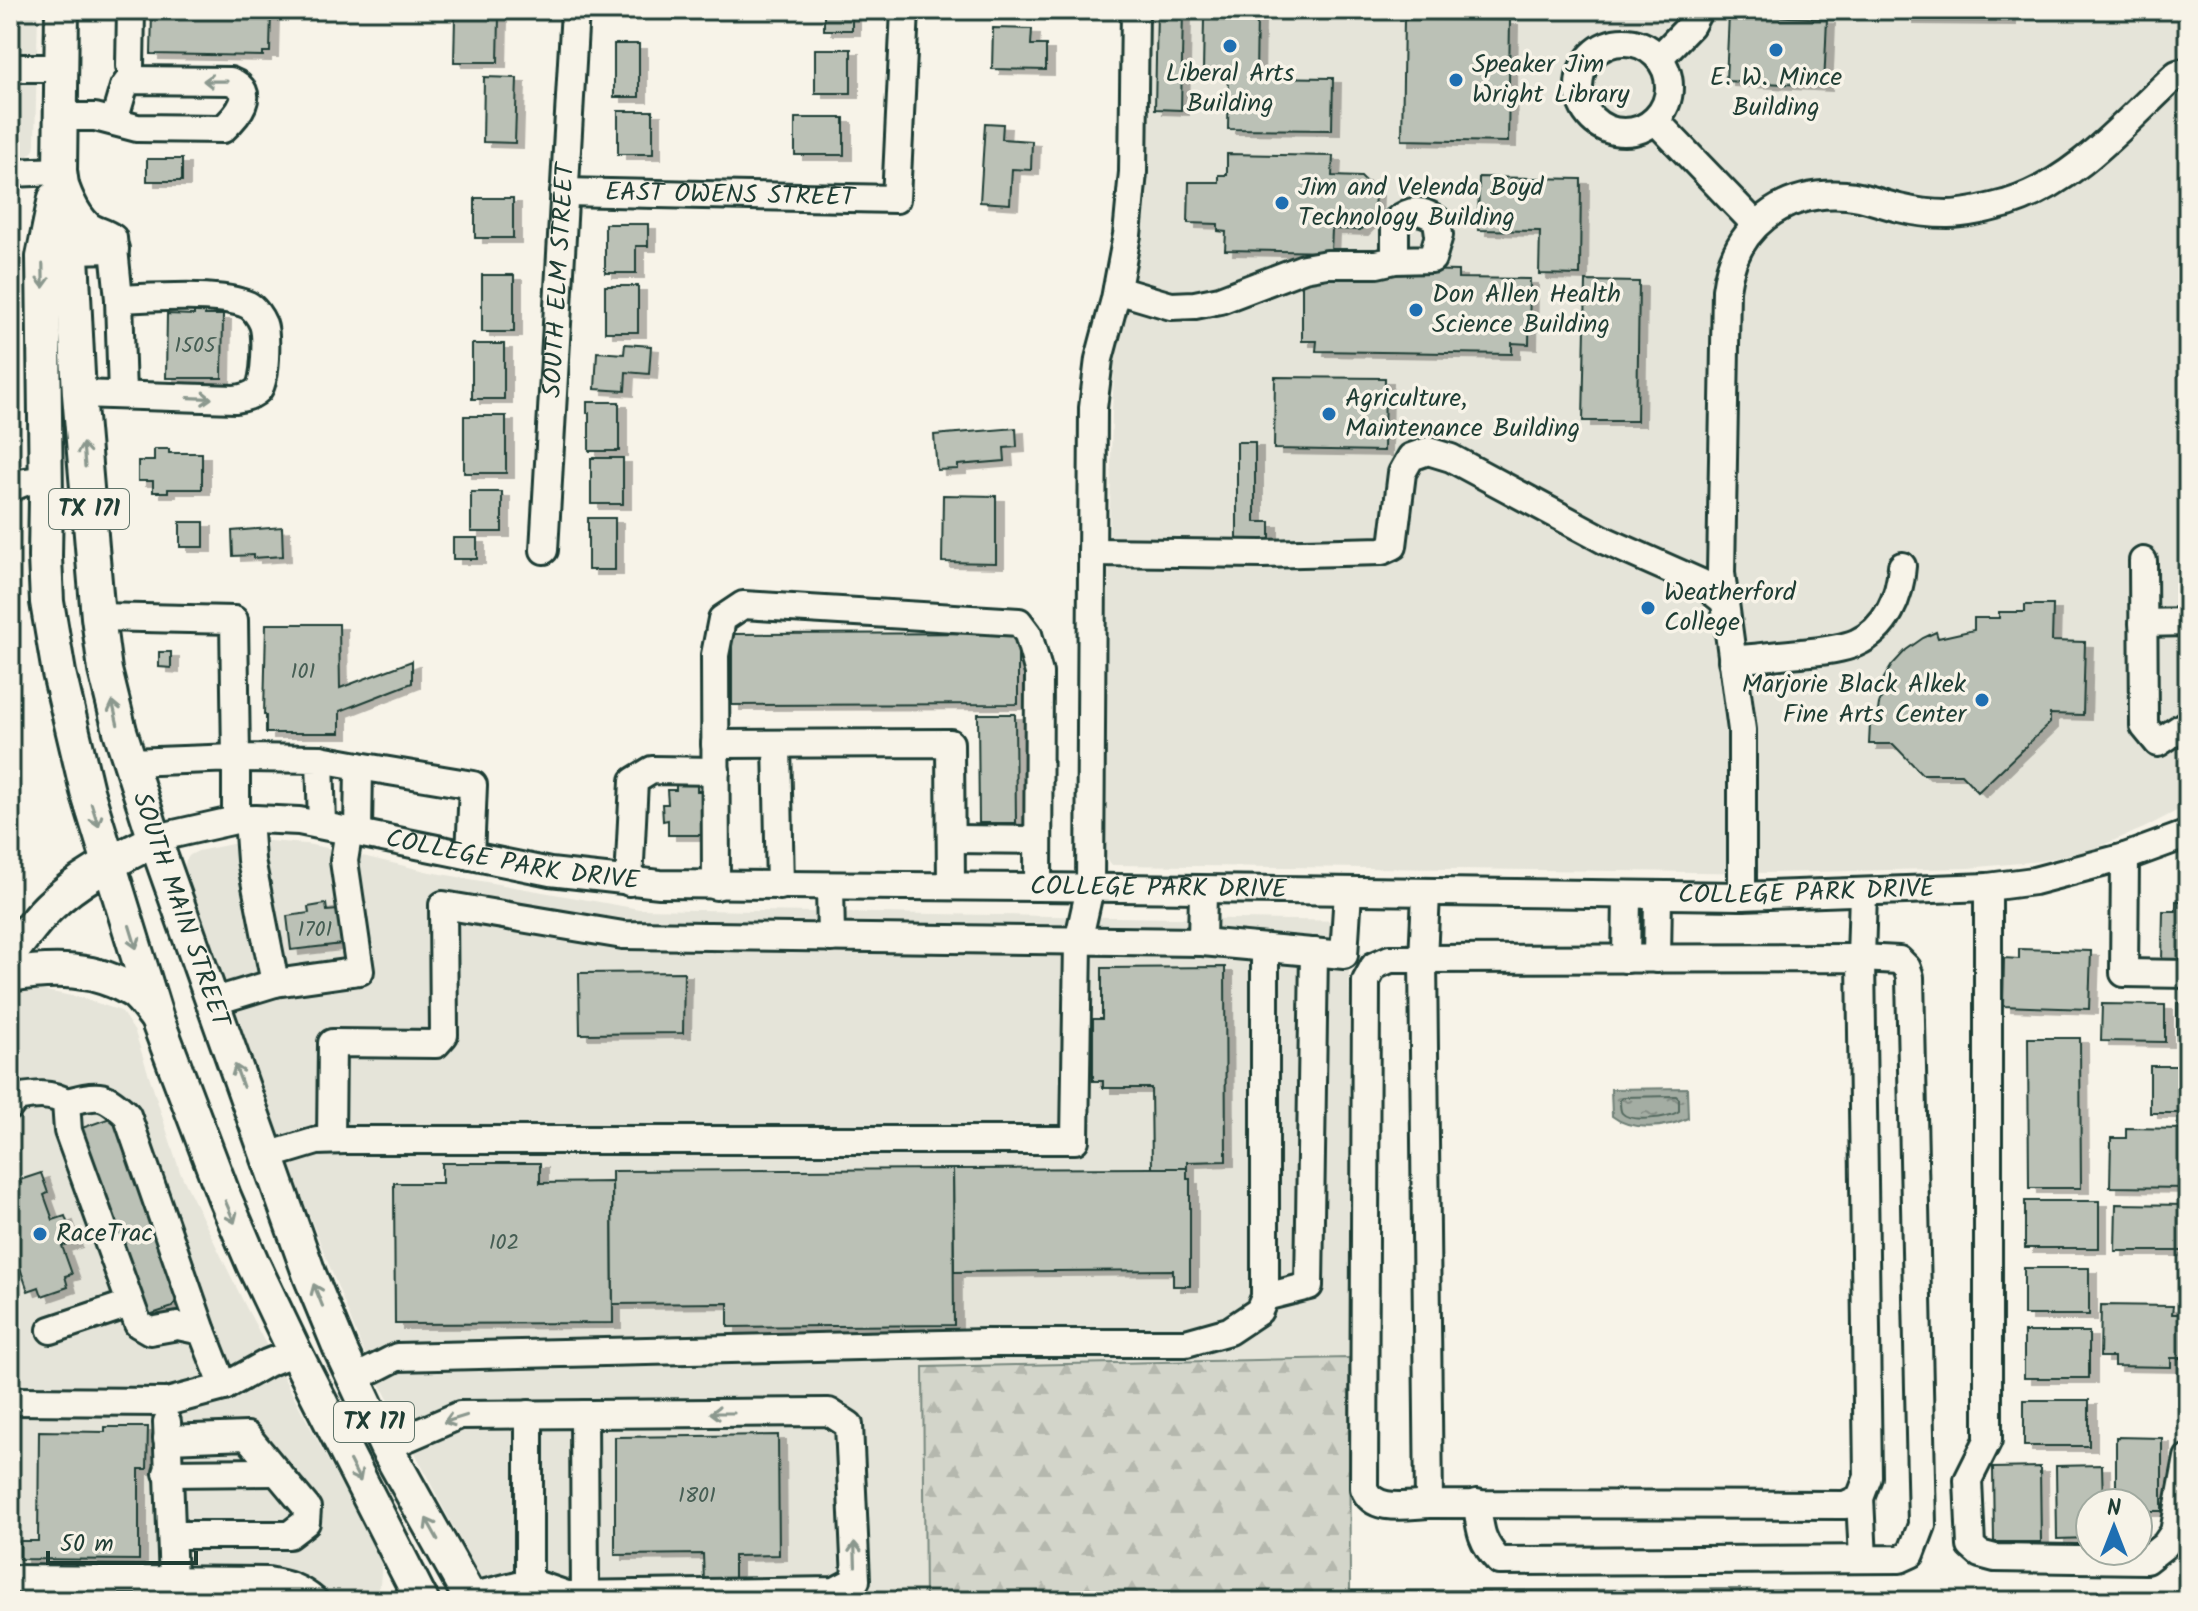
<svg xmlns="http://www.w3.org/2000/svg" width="2198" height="1611" font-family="Kalam,sans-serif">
<defs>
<pattern id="forest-firs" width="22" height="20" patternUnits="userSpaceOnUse" patternTransform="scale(2)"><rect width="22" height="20" fill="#d3d5ca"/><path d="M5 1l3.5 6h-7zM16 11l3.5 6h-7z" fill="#b5b8ae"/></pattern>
<pattern id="water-ripples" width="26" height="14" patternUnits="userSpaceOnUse" patternTransform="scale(2)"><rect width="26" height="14" fill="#a4ada3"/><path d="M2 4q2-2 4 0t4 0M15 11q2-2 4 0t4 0" fill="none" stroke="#858e86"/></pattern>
<filter id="shadow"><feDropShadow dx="8" dy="5" stdDeviation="0" flood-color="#0004"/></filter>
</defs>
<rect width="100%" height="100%" fill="#f7f3e8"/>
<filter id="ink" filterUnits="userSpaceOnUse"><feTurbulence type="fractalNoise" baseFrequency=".0125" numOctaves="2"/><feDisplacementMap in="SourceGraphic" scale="16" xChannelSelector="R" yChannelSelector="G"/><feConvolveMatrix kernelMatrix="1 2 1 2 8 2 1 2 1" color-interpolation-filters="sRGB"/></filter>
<g filter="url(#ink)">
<g fill="#e5e4d9">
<path d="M10 10H38L35 143 34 150 26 158 10 159Z"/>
<path d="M1146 10H2188V805L2144 828 2093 849 2041 861 1968 868 1777 873 1112 865 1103 853 1112 410 1115 356 1136 258Z"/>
<path d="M269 841 306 844 333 849 430 872 639 909 1349 921V1358L923 1367 925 1601H493L440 1502 362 1348 235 1029 183 873 186 860 190 855 198 851 232 844Z"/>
<path d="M31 988 82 998 121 1011 135 1032 180 1172 247 1309 382 1561 380 1585 372 1601H10V1001Z"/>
</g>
<path fill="url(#forest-firs)" stroke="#79897f" stroke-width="2" d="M1349 1358 1350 1591 1740 1589 1741 1601H925L923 1367Z"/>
<path fill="url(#water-ripples)" stroke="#6f8077" stroke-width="2" d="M1687 1088 1688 1118C1666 1128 1632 1132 1612 1116L1611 1089Z"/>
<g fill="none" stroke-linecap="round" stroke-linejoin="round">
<path stroke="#546a60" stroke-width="2" d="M1676 1096 1679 1099V1111C1671 1118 1630 1123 1622 1113 1620 1111 1620 1103 1620 1100L1623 1097Z"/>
</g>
<g fill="#bbc1b6" stroke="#1f3d34" stroke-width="2" filter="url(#shadow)">
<path d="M211 10H271L270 52H263V56L151 54 152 13 211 14Z"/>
<rect x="824" y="10" width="28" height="20"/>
<path d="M1157 10H1183L1181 110 1155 109Z"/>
<path d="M1230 10H1282V15L1257 14 1256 77 1333 78 1332 130 1228 129 1229 72H1203L1204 19 1230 20Z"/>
<path d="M1905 10H2008V20L1905 19Z"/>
<path d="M1729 14 1827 19 1824 86 1726 81Z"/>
<path d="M455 17H499L498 62H454Z"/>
<path d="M1404 19 1510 20 1508 142 1402 140Z"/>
<path d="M993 28 1032 29 1031 45H1046V70L992 69Z"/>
<rect x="614" y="44" width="25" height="53"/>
<rect x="815" y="49" width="36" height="44"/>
<path d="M484 77 517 78 515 143 483 142Z"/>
<rect x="618" y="111" width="35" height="43"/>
<rect x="795" y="118" width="49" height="37"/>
<path d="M985 123 1003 124 1002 139 1032 141 1031 170 1012 169 1010 204 980 202Z"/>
<path d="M1227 154 1333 156 1332 176 1361 177 1375 191 1374 216 1360 230 1332 229 1331 252 1225 250 1226 232 1218 231V224L1188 223 1189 182H1219V175H1227Z"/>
<rect x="147" y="159" width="35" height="22"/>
<path d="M1479 177 1581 179 1580 275 1539 274 1540 231 1478 230Z"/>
<rect x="475" y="198" width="38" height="40"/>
<path d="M605 224H648V246H636V273H605Z"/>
<path d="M1375 269 1458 271V278L1530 279 1529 344 1512 343V354L1316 351 1317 341H1302V276L1375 277Z"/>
<rect x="482" y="275" width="32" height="57"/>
<path d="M1586 281 1639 282 1637 421H1583Z"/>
<rect x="605" y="286" width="33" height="46"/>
<path d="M194 312H205V315H223L222 378H166L167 314 194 315Z"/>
<rect x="472" y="344" width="32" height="55"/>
<path d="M625 344 651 346 649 374 626 372 625 391 595 389 597 352 624 354Z"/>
<path d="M1275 377 1385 378 1384 451 1274 449Z"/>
<path d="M587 402H619V451H589V413H587Z"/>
<rect x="464" y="416" width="42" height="57"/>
<path d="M1016 428 1017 447 1004 448 1005 461 958 465V469L937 470 934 435Z"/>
<path d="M1237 442H1255V522H1270V541H1237Z"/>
<path d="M154 449H169V453H202V489H168V492H153V481H138V461H154Z"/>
<rect x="591" y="458" width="32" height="46"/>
<rect x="471" y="492" width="31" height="40"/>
<path d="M943 495 996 496V563L942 562Z"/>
<rect x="588" y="518" width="27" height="52"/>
<rect x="180" y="522" width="24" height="25"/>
<path d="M282 527 283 556 253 558V555L233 556 232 531Z"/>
<rect x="453" y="538" width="24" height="21"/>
<path d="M2025 605H2053L2052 641 2085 642 2083 715 2050 714V723L1978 792 1961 774H1922L1893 744H1869L1870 724H1876L1879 704 1884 690 1878 688 1892 665 1906 650 1923 638 1936 632 1938 638 1974 630V618H1999V612H2025Z"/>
<path d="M266 624H339L340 688 412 661V683L340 711V733H266V715H264Z"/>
<path d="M1018 633V704L732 705V634Z"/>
<path d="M159 652H171V668L159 667Z"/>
<path d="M978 714H1015L1016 823H979Z"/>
<path d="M676 775H697V791H704L703 835H668V820L663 821 662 804H668L667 790H676Z"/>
<path d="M2176 901H2188V960H2162L2163 911H2176Z"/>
<path d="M326 904 327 911 338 910 342 944 291 950 287 916 309 913 308 907Z"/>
<path d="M2019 949 2091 951 2089 1009 2003 1006 2004 958 2019 959Z"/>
<path d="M1225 967 1226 1161 1187 1162V1168H1152L1151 1088H1103V1081H1093V1019H1102V968Z"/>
<path d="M684 972 683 1033 580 1034 579 973Z"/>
<rect x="2177" y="1003" width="11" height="45"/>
<path d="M2102 1004 2165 1005V1042L2101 1041Z"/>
<path d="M2028 1038H2080L2081 1188H2029Z"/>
<rect x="2150" y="1066" width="38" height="47"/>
<path d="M113 1117 177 1297 173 1307 146 1316 79 1129Z"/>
<path d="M2126 1128 2183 1129V1138H2188V1188L2110 1187 2111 1138H2126Z"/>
<path d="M442 1163H540V1183L612 1182 613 1323 395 1324 394 1183H442Z"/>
<path d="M1152 1168H1187V1179H1190V1286H1173V1270L954 1272 953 1169Z"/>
<path d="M953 1169 954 1325 728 1327V1303L613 1304 612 1171Z"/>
<path d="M41 1173 48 1193 44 1195 53 1220 65 1216 74 1242 62 1246 72 1274 65 1276 68 1287 42 1296 39 1287 28 1291 10 1239V1187L21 1183 20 1180Z"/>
<rect x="2025" y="1201" width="74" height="47"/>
<path d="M2116 1204 2188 1205 2187 1251H2115Z"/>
<rect x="2024" y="1268" width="65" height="47"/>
<path d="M2101 1305 2173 1306 2172 1314H2187L2186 1358H2171V1367L2114 1366V1357H2100Z"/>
<rect x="2024" y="1332" width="65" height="46"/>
<rect x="2024" y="1400" width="65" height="46"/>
<path d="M105 1427H148L147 1469H139V1560L20 1559V1541H38L39 1431 105 1432Z"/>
<path d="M778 1435 779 1555 734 1556V1582L704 1583 703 1554 615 1555V1437Z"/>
<path d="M2116 1437 2162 1438V1511H2138V1503H2116Z"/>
<path d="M2102 1465 2103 1503H2090V1538L2057 1539 2056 1466Z"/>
<path d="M2040 1467 2041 1542H1994L1993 1468Z"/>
</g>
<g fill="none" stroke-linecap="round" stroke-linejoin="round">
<defs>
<g id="minor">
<circle cx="1624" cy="87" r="45"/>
<path d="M1659 58 1691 25 1699 10"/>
<path d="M130 66 131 10"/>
<path d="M10 68H62"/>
<path d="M61 117H95L137 128 223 129C237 116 259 92 230 81L129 80 124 87 114 121"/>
<path d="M1655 120 1756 225"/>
<path d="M10 173 60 171C66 189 74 213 89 226 96 231 105 232 113 238L119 299 122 395"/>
<path id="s1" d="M564 192 896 199 905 10"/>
<path d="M71 250 115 249"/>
<path d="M1117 290 1171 306 1195 305 1220 300 1304 268 1327 264H1377L1395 260 1432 259 1439 235 1437 220C1421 208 1409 209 1395 222V260"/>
<path d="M79 394 235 399C243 398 252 396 258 390 266 382 267 335 263 324 260 317 254 308 248 305 222 292 150 298 119 299"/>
<path d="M10 488 25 482 46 479"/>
<path id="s2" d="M544 550 575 10"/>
<path d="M1092 552 1262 554 1382 551 1393 546 1402 473 1411 457 1428 451 1451 458 1606 541 1701 583 1724 601"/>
<path d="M2143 561 2144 726 2158 743 2188 723"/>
<path d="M98 617 234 620 236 758 320 759 322 824"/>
<path d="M2143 623 2188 622"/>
<path d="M1732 660C1755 658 1778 655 1801 653 1819 651 1839 650 1856 643 1887 629 1900 597 1902 566"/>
<path d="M715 744 950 743 951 886"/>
<path d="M777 744 780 886"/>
<path d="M320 759 359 766 358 832"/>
<path d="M130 762 236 758V820"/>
<path d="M359 766 473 785 470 856"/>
<path d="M248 819 251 860 275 983 360 971 344 861 349 830"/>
<path d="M951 839 1038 840"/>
<path id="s3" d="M155 840 165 836 236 820 255 819 299 821 550 872 660 884 1038 887 1742 896 1988 887 2034 881 2125 857 2188 834"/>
<path d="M2125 857 2124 973 2188 974"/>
<path d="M629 882 634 781 652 770 716 771"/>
<path d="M716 886 715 655 722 619 743 605 1019 622 1028 634 1039 673 1038 887"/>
<path d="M830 886 831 938"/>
<path d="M1988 887V1440L1968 1480 1971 1546 1980 1554 1995 1558 2146 1560 2165 1545 2174 1532 2188 1458"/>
<path d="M1426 894 1423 959 1429 1504 1845 1505 1860 1498 1868 1477 1861 958 1863 893"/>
<path d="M1742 896V730L1721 573 1726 290C1734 227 1783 190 1846 195 1864 196 1882 204 1899 208 1915 212 1932 214 1948 214 1968 214 1989 208 2008 203 2076 182 2126 121 2177 74L2188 71"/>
<path d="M1202 942 1344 955 1348 892"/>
<path d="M1265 948V1297L1309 1286 1314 952"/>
<path d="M1626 959 1627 896"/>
<path d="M1657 959 1658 896"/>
<path d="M212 1002 275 983"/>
<path d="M66 1102C99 1095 101 1091 127 1115L202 1331"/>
<path d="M10 1106 16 1098C34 1095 50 1092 66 1102L68 1131 138 1324 150 1331 178 1326 202 1331 224 1387"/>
<path d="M331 1140 332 1043 436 1044 444 1035 443 905 623 935 1202 942 1203 890"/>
<path d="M267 1156 317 1141 346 1140H1075L1078 942 1090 888 1093 408 1099 359 1115 299 1127 235 1133 172 1135 10"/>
<path d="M51 1330 129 1304"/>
<path d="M354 1379 397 1357 986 1343H1186L1229 1331 1259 1311 1265 1297"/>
<path d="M10 1401 167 1402 224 1387 267 1363 295 1352"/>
<path d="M584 1414 585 1595"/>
<path d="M167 1422 173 1581"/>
<path d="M167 1439 247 1436 307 1508 306 1522 289 1535H172"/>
<path d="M386 1447 460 1415 829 1412 849 1425 856 1580 835 1591 567 1595 529 1582"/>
<path d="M167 1473 277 1472"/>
<path d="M1860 1498 1863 1559"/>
<path d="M1429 1504C1408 1505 1373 1513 1364 1488L1366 981 1374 966 1390 959 1861 958 1899 960 1907 968 1910 977 1922 1525 1911 1554 1900 1559 1499 1561C1480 1541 1480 1528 1477 1503"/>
<path d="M10 1579 268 1581C287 1584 300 1588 315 1601"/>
<path d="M461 1601 470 1597 529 1582V1414"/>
</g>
<g id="major">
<path id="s4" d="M62 10 60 171 72 256 79 394 98 617 105 670 120 731 155 840 310 1276 341 1351 386 1447 472 1601"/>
<path d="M55 198 43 257 46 497 45 557 47 602 59 673 87 791 157 1019 224 1196 253 1264 295 1352 422 1601"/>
<path d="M10 954C23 938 35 920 50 906 80 877 118 859 155 840"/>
<path d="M10 975C52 968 96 967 134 992 142 998 149 1009 155 1016"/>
</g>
</defs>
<use href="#minor" stroke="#1f3d34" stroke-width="32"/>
<use href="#major" stroke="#1f3d34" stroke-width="38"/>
<use href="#minor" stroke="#f7f3e8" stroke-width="26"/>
<use href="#major" stroke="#f7f3e8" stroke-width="32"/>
</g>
<defs><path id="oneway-shaft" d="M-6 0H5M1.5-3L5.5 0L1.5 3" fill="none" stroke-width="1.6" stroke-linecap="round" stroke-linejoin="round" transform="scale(2)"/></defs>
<g stroke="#8b988e">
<use href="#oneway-shaft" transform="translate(215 81) rotate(-179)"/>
<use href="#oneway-shaft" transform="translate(43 276) rotate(89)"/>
<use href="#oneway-shaft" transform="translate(200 398) rotate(2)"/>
<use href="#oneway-shaft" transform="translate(84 455) rotate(-95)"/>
<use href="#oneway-shaft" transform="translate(115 713) rotate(-103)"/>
<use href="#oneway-shaft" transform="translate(95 815) rotate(72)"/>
<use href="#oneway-shaft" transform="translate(133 937) rotate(73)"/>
<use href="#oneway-shaft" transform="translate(239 1076) rotate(-110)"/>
<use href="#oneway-shaft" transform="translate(230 1212) rotate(67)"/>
<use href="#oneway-shaft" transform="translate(318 1295) rotate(-112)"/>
<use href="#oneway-shaft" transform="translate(722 1413) rotate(180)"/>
<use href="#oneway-shaft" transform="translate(455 1419) rotate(163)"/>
<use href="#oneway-shaft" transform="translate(355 1471) rotate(63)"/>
<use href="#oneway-shaft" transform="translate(432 1529) rotate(-119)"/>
<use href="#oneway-shaft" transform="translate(855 1554) rotate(-92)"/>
</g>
</g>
<g fill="#1f6fb2" stroke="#f7f3e8" stroke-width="3">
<circle cx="1230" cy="46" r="8"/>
<circle cx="1776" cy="50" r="8"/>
<circle cx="1456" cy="80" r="8"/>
<circle cx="1282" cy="203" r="8"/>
<circle cx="1416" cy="310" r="8"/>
<circle cx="1329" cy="414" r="8"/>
<circle cx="1648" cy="608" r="8"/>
<circle cx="1982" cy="700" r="8"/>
<circle cx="40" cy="1234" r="8"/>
</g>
<g text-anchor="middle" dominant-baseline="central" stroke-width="7" stroke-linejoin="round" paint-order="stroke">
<g font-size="22" fill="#465e54">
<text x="195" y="346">1505</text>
<text x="303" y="672">101</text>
<text x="315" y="930">1701</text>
<text x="504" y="1243">102</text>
<text x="697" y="1496">1801</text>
</g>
<g fill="#f7f3e8" stroke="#60746a" stroke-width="2">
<rect x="49" y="489" width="80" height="40" rx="6"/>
<rect x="334" y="1402" width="80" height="40" rx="6"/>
</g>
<g font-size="24" font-weight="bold" fill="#1f3d34">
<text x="89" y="509">TX 171</text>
<text x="374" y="1422">TX 171</text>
</g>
<g font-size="26" fill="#1f3d34" stroke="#f7f3e8" text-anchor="start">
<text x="1472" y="65">Speaker Jim<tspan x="1472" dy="30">Wright Library</tspan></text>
<text x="1230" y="74" text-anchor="middle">Liberal Arts<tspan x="1230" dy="30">Building</tspan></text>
<text x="1776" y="78" text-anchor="middle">E. W. Mince<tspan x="1776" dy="30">Building</tspan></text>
<text x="1298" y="188">Jim and Velenda Boyd<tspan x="1298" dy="30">Technology Building</tspan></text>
<text x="1432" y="295">Don Allen Health<tspan x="1432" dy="30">Science Building</tspan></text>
<text x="1345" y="399">Agriculture,<tspan x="1345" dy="30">Maintenance Building</tspan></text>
<text x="1664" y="593">Weatherford<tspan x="1664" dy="30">College</tspan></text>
<text x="1966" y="685" text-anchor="end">Marjorie Black Alkek<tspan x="1966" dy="30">Fine Arts Center</tspan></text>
<text x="56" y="1234">RaceTrac</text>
</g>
<g font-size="26" fill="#1f3d34" stroke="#f7f3e8">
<text stroke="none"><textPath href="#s1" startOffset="166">EAST OWENS STREET</textPath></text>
<text stroke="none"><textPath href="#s2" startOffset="270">SOUTH ELM STREET</textPath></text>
<text stroke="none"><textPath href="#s3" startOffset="364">COLLEGE PARK DRIVE</textPath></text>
<text stroke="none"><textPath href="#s3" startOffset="1012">COLLEGE PARK DRIVE</textPath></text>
<text stroke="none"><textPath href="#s3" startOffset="1660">COLLEGE PARK DRIVE</textPath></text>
<text stroke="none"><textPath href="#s4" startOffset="914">SOUTH MAIN STREET</textPath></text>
</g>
</g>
<rect width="2198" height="1611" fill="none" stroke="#f7f3e8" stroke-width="40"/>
<rect x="20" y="20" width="2158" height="1571" fill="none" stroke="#1f3d34" stroke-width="3" filter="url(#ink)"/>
<g transform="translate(2114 1527)"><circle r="38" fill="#f7f3e8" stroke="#a1aaa0" stroke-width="2"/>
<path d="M0-6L14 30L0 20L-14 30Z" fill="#1f6fb2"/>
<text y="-12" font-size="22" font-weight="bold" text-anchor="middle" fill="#1f3d34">N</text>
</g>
<path d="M48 1551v12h148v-12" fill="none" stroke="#1f3d34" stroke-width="4"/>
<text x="60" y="1551" font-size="24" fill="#1f3d34" stroke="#f7f3e8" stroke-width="6" paint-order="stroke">50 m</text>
</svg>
